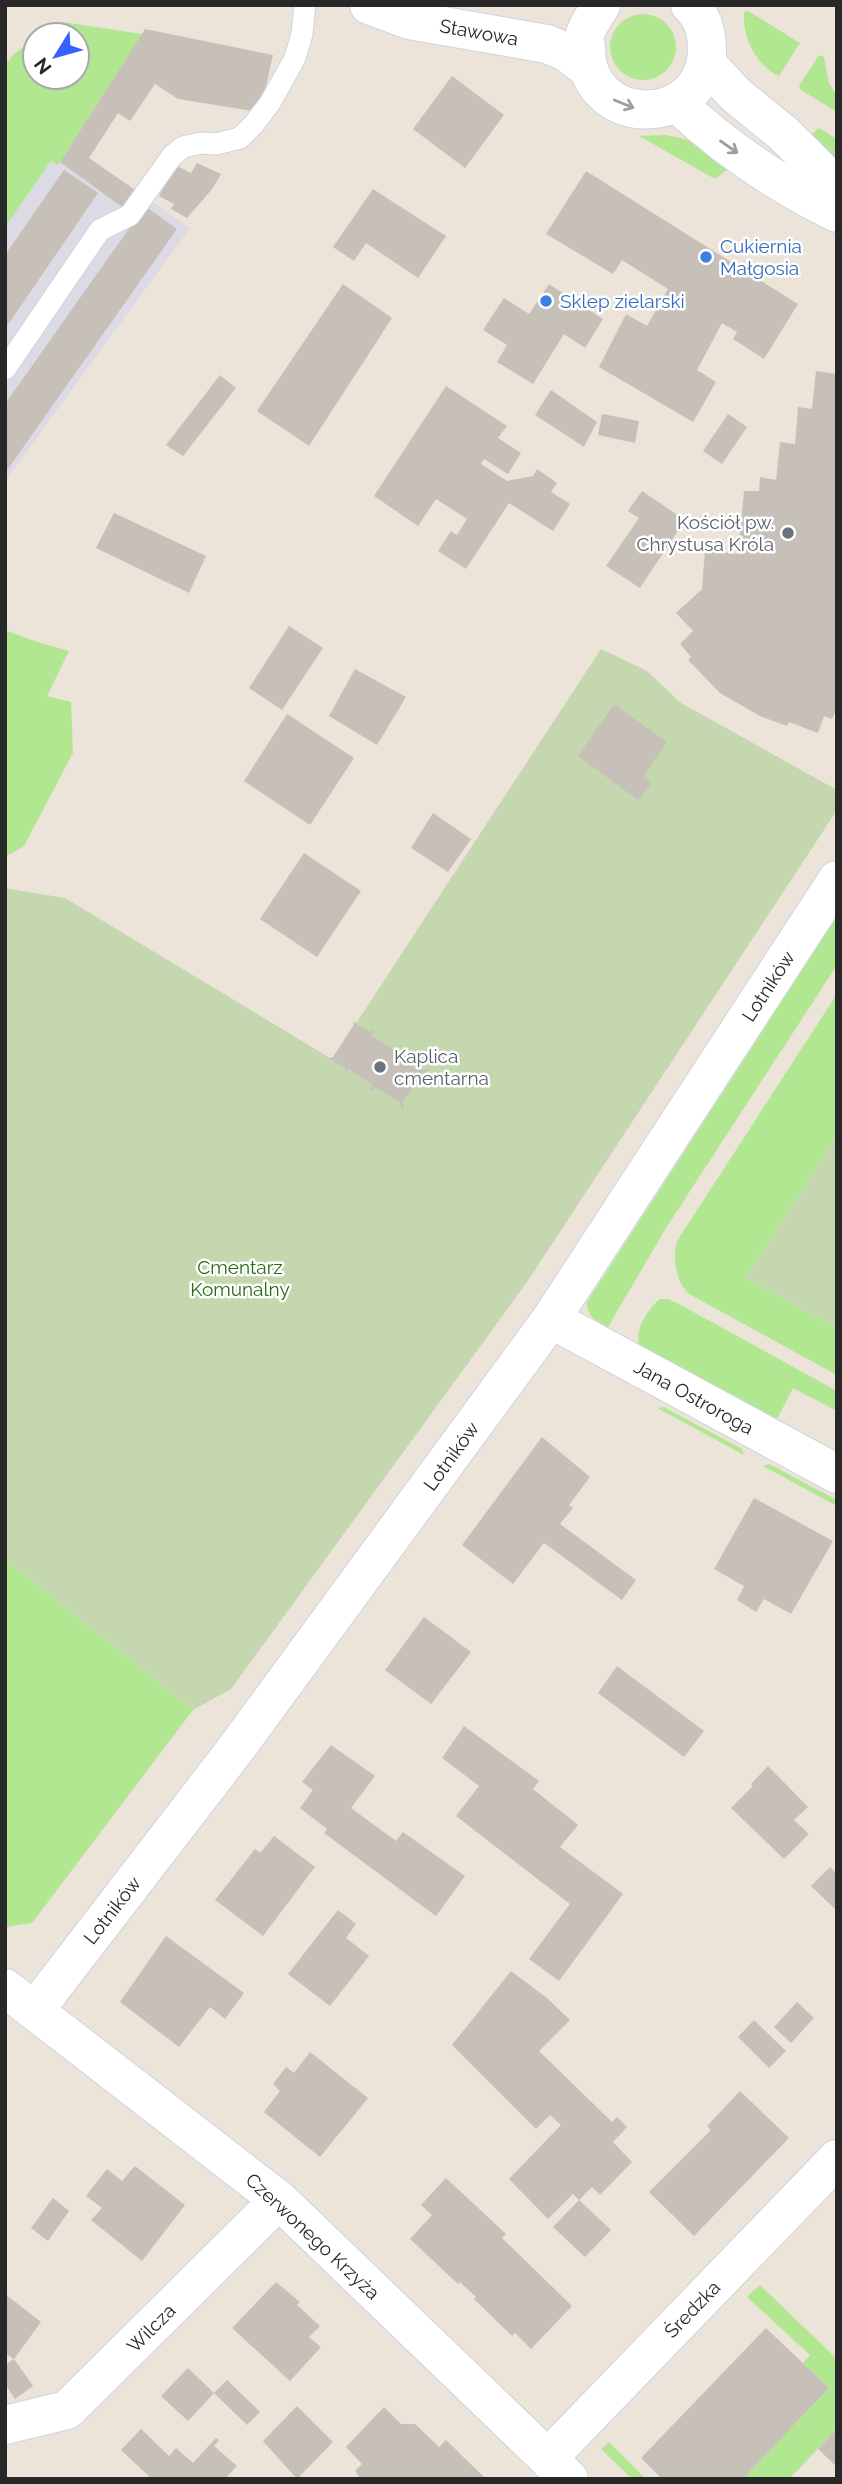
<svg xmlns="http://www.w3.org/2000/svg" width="842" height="2484" font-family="Raleway,sans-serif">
<rect width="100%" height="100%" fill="#ece3d9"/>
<path fill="#dcdae4" d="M52 160 60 162 122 206 135 190 190 228 5 481V227Z"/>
<g fill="#b2e791">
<path d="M748 11 800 43 779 76C756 66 742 37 744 12Z"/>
<circle cx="643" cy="47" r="33"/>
<path d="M63 22 142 34 58 165 51 161 5 227V65L14 54 35 38V77H77V35H41Z"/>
<path d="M819 55 824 57 829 83 837 96V112L801 90 799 86Z"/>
<path d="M819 128 837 139V162L807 138Z"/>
<path d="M665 135C686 138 718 147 727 170L715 179 639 136Z"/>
<path d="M5 630 37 642 69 651 47 696 71 702 73 753 24 846 5 857Z"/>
<path d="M837 916V965L666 1228 608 1327C596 1321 587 1316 587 1302Z"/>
<path d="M837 994V1136L745 1278 837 1328V1375L689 1294C676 1282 672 1258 677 1241Z"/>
<path d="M660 1299H668L677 1303 837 1391V1411L793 1388 777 1419 639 1345C635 1329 648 1309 660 1299Z"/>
<path d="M664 1407 742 1449 744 1455 657 1408Z"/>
<path d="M769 1464 837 1500V1506L763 1466Z"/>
<path d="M5 1559 193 1710 32 1923 5 1927Z"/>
<path d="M760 2285 837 2359V2429L789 2479H743L829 2388 803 2363 810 2355 747 2297Z"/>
<path d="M609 2442 646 2479H632L601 2449Z"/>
</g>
<g fill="#c4d7af">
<path d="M601 649 647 671 681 703 837 790V810L527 1282 231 1689 193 1710 5 1559V888L65 898 330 1058 333 1057 354 1025 353 1022H357Z"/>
<path d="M837 1136V1328L745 1278Z"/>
</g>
<g fill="#c7c0b9">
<path d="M145 29 273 55 264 95 253 111 178 99 155 84 130 121 118 113 89 158 135 190 122 207 60 162Z"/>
<path d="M452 76 504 115 465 168 413 129Z"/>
<path d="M197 163 221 174 213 188 187 218 171 209 174 204 159 196 175 165 191 173Z"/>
<path d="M64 170 98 193 5 329V255Z"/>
<path d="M586 171 798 304 764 359 733 339 737 332 722 323 697 370 716 382 693 422 599 367 626 314 647 326 668 289 622 260 613 274 546 234Z"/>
<path d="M373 189 446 236 418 278 366 243 354 261 333 247Z"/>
<path d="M145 206 177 229 5 473V404Z"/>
<path d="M343 284 392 318 309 446 257 411Z"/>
<path d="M549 284 603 319 585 348 564 334 533 384 497 362 507 345 483 330 504 298 529 314Z"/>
<path d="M816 371 837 374V708L832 719 824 716 818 733 789 722 787 726 760 716 720 693 688 660 691 657 680 644 693 631 676 613 702 589 705 550 738 554 744 491H759L760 477 776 480 780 442 795 444 798 407 812 409Z"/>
<path d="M220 375 236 388 183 456 166 445Z"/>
<path d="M446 386 507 426 498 438 521 453 508 474 484 459 481 464 507 481 533 476 537 469 557 483 551 492 570 504 553 531 509 503 466 569 438 551 451 531 457 535 467 519 436 499 418 526 374 496Z"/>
<path d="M551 390 597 422 584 447 535 415Z"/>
<path d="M602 414 639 421 635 443 598 435Z"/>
<path d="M728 414 747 427 722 464 703 451Z"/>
<path d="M642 491 685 520 640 588 606 566 639 518 628 511Z"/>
<path d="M114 513 206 556 189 593 96 548Z"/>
<path d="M289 626 323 648 282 710 249 688Z"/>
<path d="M355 669 406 697 377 745 329 716Z"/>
<path d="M614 704 667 742 644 776 652 783 638 800 578 756Z"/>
<path d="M287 714 354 758 310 825 244 781Z"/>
<path d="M433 813 471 839 448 872 411 848Z"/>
<path d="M304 853 361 891 317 957 260 919Z"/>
<path d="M353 1022 370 1032 371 1030 374 1031 371 1035 395 1051 398 1048 401 1049 398 1053 422 1070 427 1069 428 1071 422 1073 419 1078 420 1079 409 1093V1097L407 1096 403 1102 404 1108 401 1109 400 1103 376 1087 374 1090 370 1089 373 1085 349 1069 347 1072 344 1071 346 1069 338 1063 336 1065 334 1060 331 1061 330 1058 333 1057 354 1025Z"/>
<path d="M542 1437 590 1477 569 1505 573 1508 560 1524 636 1580 622 1600 544 1543 513 1584 462 1545Z"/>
<path d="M754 1498 833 1541 791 1614 764 1599 756 1612 737 1600 744 1586 714 1569Z"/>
<path d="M424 1617 471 1652 431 1704 385 1670Z"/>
<path d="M617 1666 704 1731 684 1757 598 1693Z"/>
<path d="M464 1726 539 1781 533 1789 578 1825 560 1847 623 1894 559 1981 529 1959 570 1904 456 1816 479 1786 442 1758Z"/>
<path d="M331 1745 375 1776 351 1808 396 1841 403 1832 465 1876 436 1916 324 1833 327 1829 300 1808 313 1790 302 1782Z"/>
<path d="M768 1766 808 1807 794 1820 809 1834 784 1859 731 1808 753 1786 751 1784Z"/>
<path d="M274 1836 315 1867 263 1936 215 1900 255 1849 260 1853Z"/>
<path d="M830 1867 837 1874V1911L811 1886Z"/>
<path d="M338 1910 356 1924 346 1938 369 1956 330 2006 288 1974Z"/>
<path d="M166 1936 244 1993 225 2019 210 2007 179 2047 120 2002Z"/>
<path d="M511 1971 547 1998 570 2020 539 2051 612 2122 617 2117 627 2127 613 2142 632 2162 600 2195 592 2187 579 2200 573 2194 548 2219 509 2179 561 2125 550 2115 536 2129 452 2045Z"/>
<path d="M797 2002 814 2018 791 2043 774 2027Z"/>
<path d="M754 2020 786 2051 769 2068 738 2037Z"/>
<path d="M310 2052 368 2098 320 2157 264 2112 280 2091 273 2084 286 2067 294 2073Z"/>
<path d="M740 2091 789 2138 694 2236 649 2192 711 2130 707 2126Z"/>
<path d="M135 2166 185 2205 142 2261 91 2220 102 2208 86 2196 107 2169 122 2181Z"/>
<path d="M446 2178 506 2234 502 2238 572 2306 531 2349 515 2333 512 2336 474 2299 476 2297 460 2282 458 2284 410 2239 432 2215 421 2205Z"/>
<path d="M53 2198 69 2211 48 2241 31 2228Z"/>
<path d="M579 2200 611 2230 585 2257 553 2227Z"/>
<path d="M276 2282 300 2302 297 2305 320 2326 309 2337 321 2347 290 2381 232 2328Z"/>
<path d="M5 2294 41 2322 14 2359 5 2353Z"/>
<path d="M766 2328 829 2388 743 2479H662L641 2458Z"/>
<path d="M14 2359 33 2386 15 2399 5 2384V2365Z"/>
<path d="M188 2368 214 2393 227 2380 260 2412 247 2425 214 2393 188 2421 161 2396Z"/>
<path d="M297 2406 333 2442 297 2479 263 2441Z"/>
<path d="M384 2407 401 2424H415L439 2447 446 2440 486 2479H361L355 2471 362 2464 346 2447Z"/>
<path d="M141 2429 169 2456 176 2448 193 2463 216 2438 219 2440 214 2446 237 2466 225 2479H152L121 2450Z"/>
<path d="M837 2429V2467L818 2449Z"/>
</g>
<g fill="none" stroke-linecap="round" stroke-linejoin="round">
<defs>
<path id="service" d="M5 369 100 230 130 215 172 156 183 147 201 143 216 144 240 138 254 124 270 103 295 58 302 34 305 5"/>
<g id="minor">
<path d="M551 1319 837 1474"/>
<path d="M5 1988 279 2200 569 2479"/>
<path d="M35 2010 235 1750 551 1319 837 880"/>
<path d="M5 2425 67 2410 279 2200"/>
<path d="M548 2458 837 2159"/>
</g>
<g id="tertiary">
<path d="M369 5 409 20 547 44 566 52 586 67"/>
<path d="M601 5C596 14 588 24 585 34 584 38 586 45 586 50 588 130 706 129 707 49 707 32 703 17 690 5"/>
<path d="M707 64 736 95 784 134 837 187"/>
<path d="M677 103C724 148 778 184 837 213"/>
</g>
</defs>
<use href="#service" stroke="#ced3e3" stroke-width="23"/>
<use href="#minor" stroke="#ced3e3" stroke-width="40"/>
<use href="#tertiary" stroke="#ced3e3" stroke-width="40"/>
<use href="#service" stroke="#fff" stroke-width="21"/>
<use href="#minor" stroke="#fff" stroke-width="38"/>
<use href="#tertiary" stroke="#fff" stroke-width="38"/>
</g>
<defs><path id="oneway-shaft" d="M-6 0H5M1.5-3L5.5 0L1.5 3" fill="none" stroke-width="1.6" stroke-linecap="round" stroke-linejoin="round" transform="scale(1.75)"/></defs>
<g stroke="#9e9e9e">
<use href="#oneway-shaft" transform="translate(624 104) rotate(22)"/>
<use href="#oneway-shaft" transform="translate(729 147) rotate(35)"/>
</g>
<g fill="#3f7fe0" stroke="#fff" stroke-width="2.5">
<circle cx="706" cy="257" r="7"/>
<circle cx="546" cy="301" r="7"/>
</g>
<g fill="#6b7280" stroke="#fff" stroke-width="2.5">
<circle cx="788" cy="533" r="7"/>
<circle cx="380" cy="1067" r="7"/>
</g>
<g text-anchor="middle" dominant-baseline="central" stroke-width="5" stroke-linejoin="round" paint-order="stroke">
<g font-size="19" fill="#282828" stroke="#fff">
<text transform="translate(479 32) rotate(10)">Stawowa</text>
<text transform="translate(768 986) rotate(-57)">Lotników</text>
<text transform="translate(694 1397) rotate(29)">Jana Ostroroga</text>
<text transform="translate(451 1456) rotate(-54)">Lotników</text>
<text transform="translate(112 1910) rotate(-52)">Lotników</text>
<text transform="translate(313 2236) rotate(43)">Czerwonego Krzyża</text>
<text transform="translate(692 2309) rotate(-46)">Średzka</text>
<text transform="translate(151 2328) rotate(-45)">Wilcza</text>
</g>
<g font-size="19" fill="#366cbe" stroke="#fff" text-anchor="start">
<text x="720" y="246">Cukiernia<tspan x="720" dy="22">Małgosia</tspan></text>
<text x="560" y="301">Sklep zielarski</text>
</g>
<g font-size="19" fill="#5b616d" stroke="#fff" text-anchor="end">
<text x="774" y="522">Kościół pw.<tspan x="774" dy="22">Chrystusa Króla</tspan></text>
<text x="394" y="1056" text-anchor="start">Kaplica<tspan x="394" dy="22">cmentarna</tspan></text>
</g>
<g font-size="19" fill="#2a6915" stroke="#fff">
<text x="240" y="1267">Cmentarz<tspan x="240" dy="22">Komunalny</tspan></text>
</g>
</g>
<rect width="842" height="2484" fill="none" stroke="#282828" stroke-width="14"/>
<g transform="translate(56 56) rotate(233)"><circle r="33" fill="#ffffff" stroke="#a9a9a9" stroke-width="2"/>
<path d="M0-5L12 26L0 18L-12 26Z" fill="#3362ff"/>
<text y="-10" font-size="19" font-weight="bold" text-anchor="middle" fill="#282828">N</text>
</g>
</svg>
